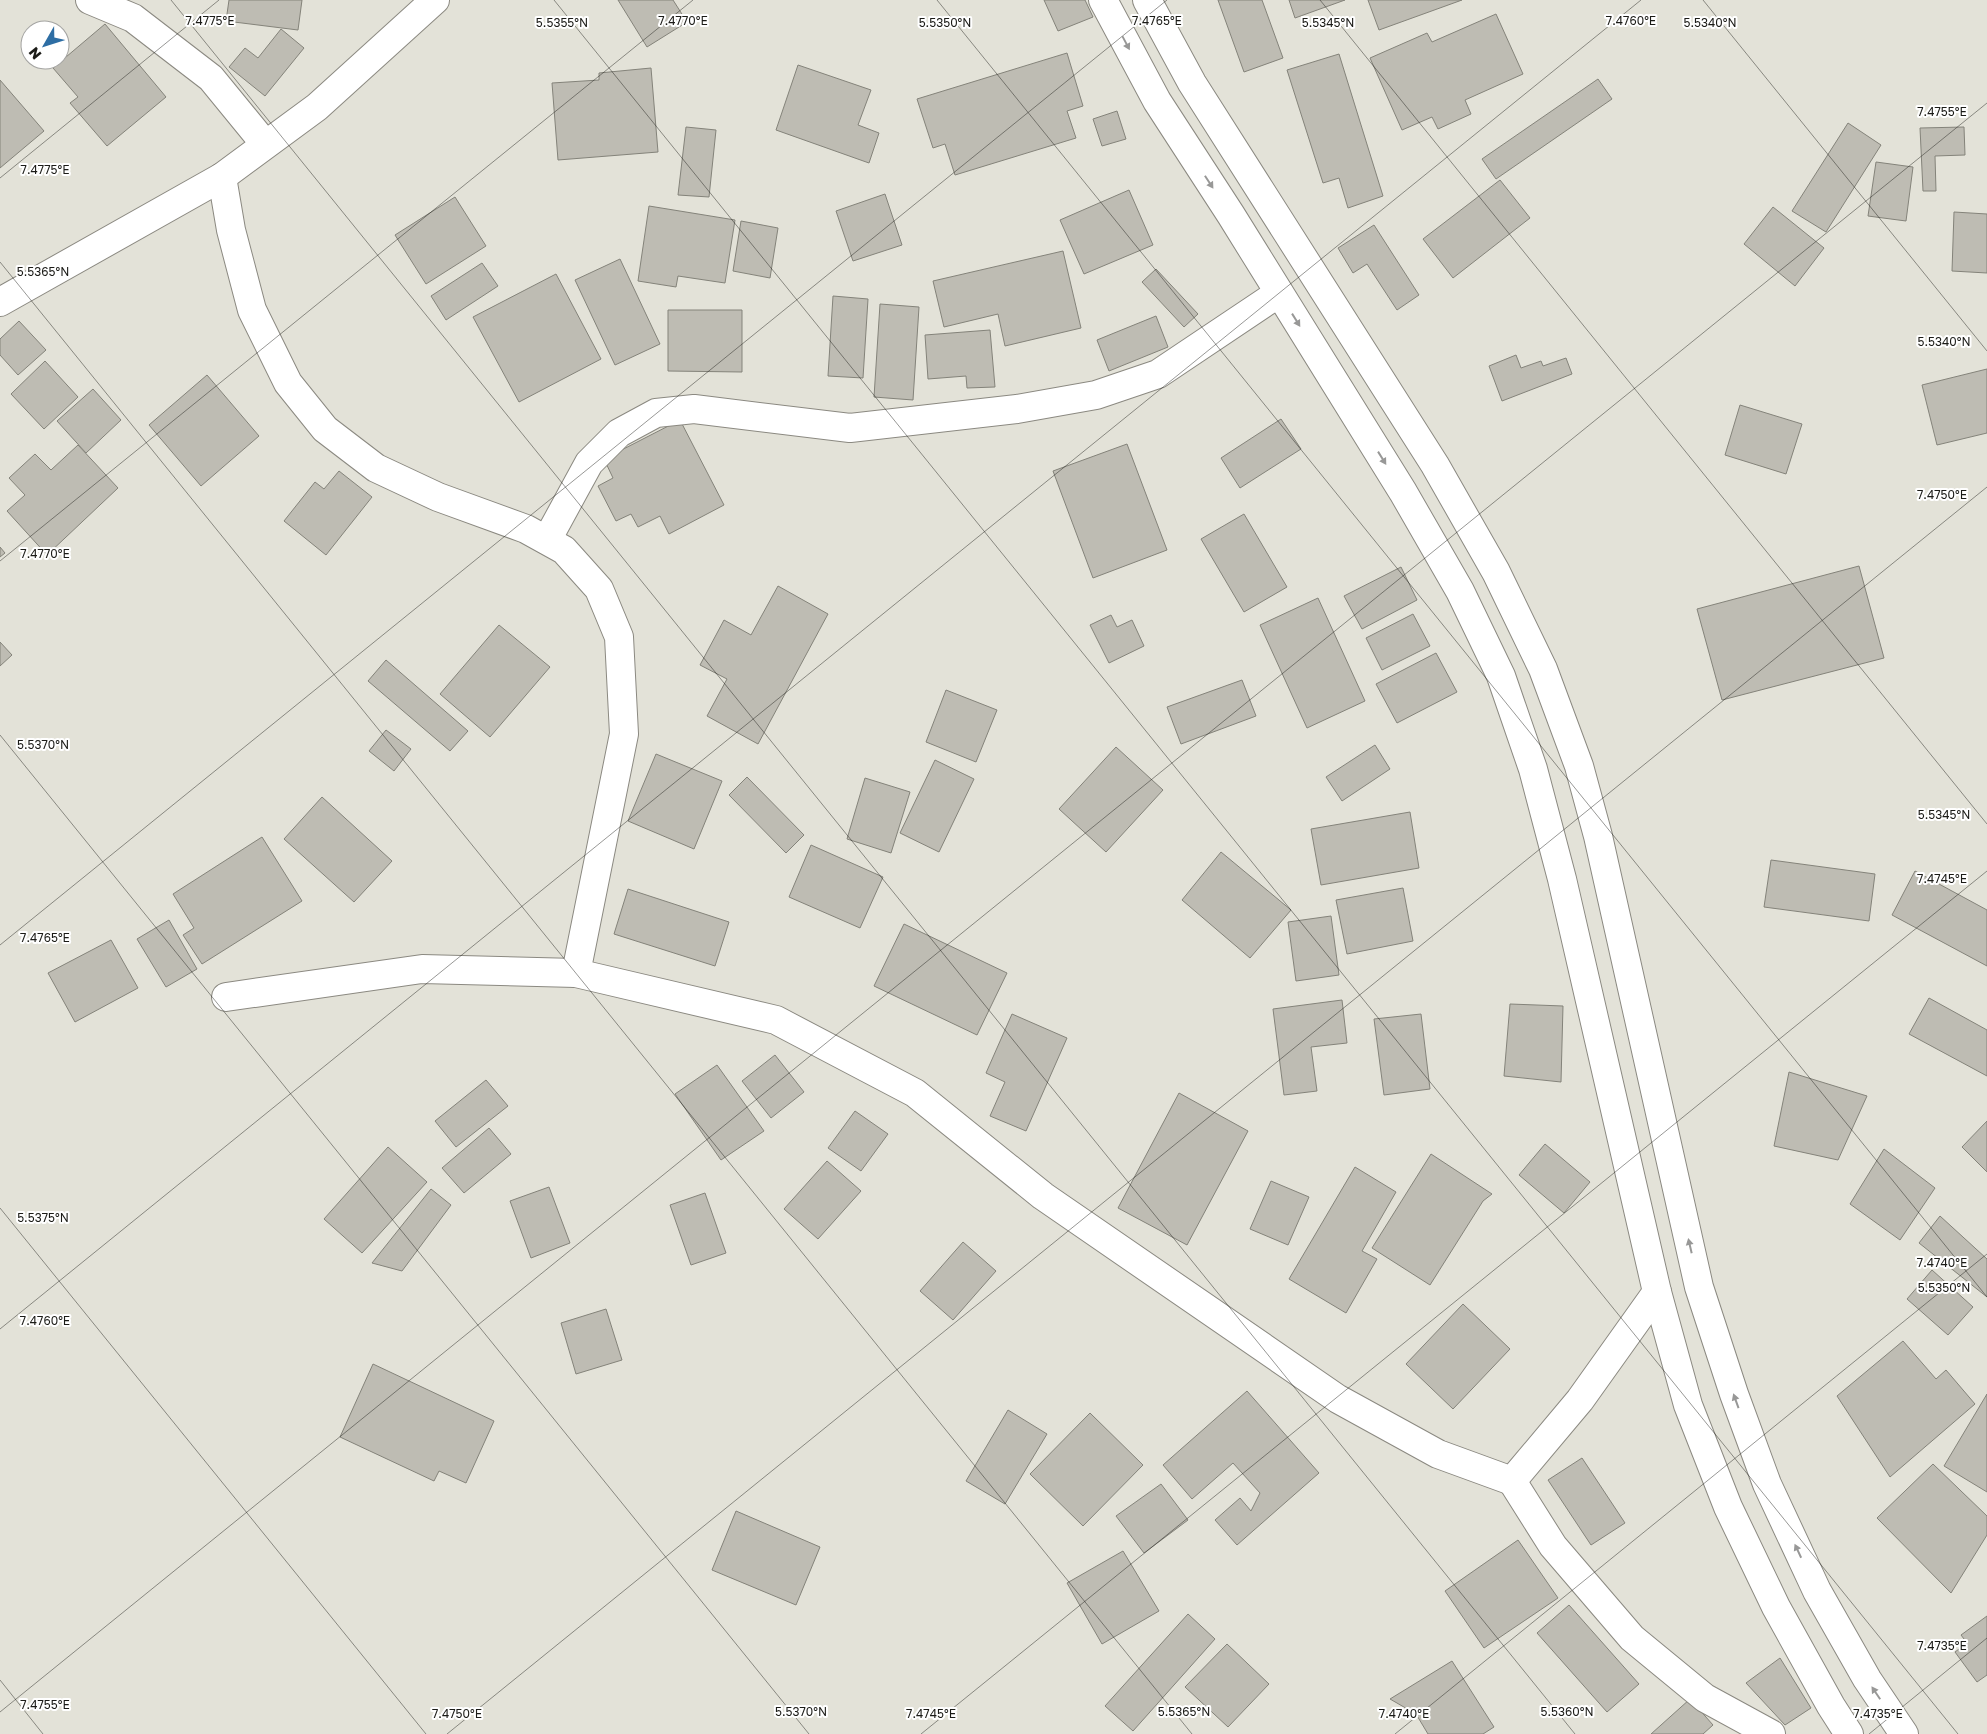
<svg xmlns="http://www.w3.org/2000/svg" width="1987" height="1734" font-family="'Golos Text',sans-serif">
<rect width="100%" height="100%" fill="#e3e2d8"/>
<g fill="#bebcb3" stroke="#84837a">
<path d="M229 0H302L298 30 226 21Z"/>
<path d="M618 0H673L687 22 647 47Z"/>
<path d="M1044 0H1085L1093 17 1058 31Z"/>
<path d="M1218 0H1262L1283 58 1244 72Z"/>
<path d="M1289 0H1345L1295 18Z"/>
<path d="M1368 0H1462L1379 30Z"/>
<path d="M1496 14 1523 74 1465 100 1471 114 1438 129 1432 117 1402 130 1370 58 1427 33 1432 42Z"/>
<path d="M105 24 166 97 107 146 70 103 78 97 53 68Z"/>
<path d="M281 29 304 48 265 96 229 67 245 48 258 58Z"/>
<path d="M1067 53 1083 106 1067 111 1076 138 955 175 945 144 933 148 917 99Z"/>
<path d="M1339 54 1383 196 1348 208 1339 178 1323 183 1287 70Z"/>
<path d="M798 65 871 90 858 125 879 133 869 163 776 130Z"/>
<path d="M651 68 658 152 558 160 552 83 599 80V73Z"/>
<path d="M1598 79 1612 99 1496 179 1482 159Z"/>
<path d="M0 80 44 131 0 168Z"/>
<path d="M1117 111 1126 139 1102 146 1093 119Z"/>
<path d="M1848 123 1881 145 1826 232 1792 211Z"/>
<path d="M686 127 716 130 709 197 678 195Z"/>
<path d="M1964 127 1965 155 1935 156 1936 191H1923L1920 128Z"/>
<path d="M1876 162 1913 167 1906 221 1868 216Z"/>
<path d="M1500 180 1530 218 1453 278 1423 239Z"/>
<path d="M1129 190 1153 245 1084 274 1060 220Z"/>
<path d="M885 194 902 245 853 261 836 211Z"/>
<path d="M455 197 486 246 426 284 395 235Z"/>
<path d="M649 206 735 220 725 283 678 276 676 287 638 281Z"/>
<path d="M1773 207 1824 248 1795 286 1744 244Z"/>
<path d="M1954 212 1987 214V273L1952 271Z"/>
<path d="M741 221 778 228 770 278 733 271Z"/>
<path d="M1374 225 1419 295 1397 310 1367 264 1353 273 1338 248Z"/>
<path d="M1063 251 1081 328 1005 346 998 314 944 327 933 281Z"/>
<path d="M620 259 660 344 615 365 575 280Z"/>
<path d="M482 263 498 286 446 320 431 296Z"/>
<path d="M1156 269 1198 314 1184 327 1142 282Z"/>
<path d="M556 274 601 359 519 402 473 317Z"/>
<path d="M833 296 868 299 863 378 828 376Z"/>
<path d="M880 304 919 307 913 400 874 397Z"/>
<path d="M668 310H742V372L668 371Z"/>
<path d="M1156 316 1168 347 1109 371 1097 340Z"/>
<path d="M19 321 46 350 18 375 0 355V339Z"/>
<path d="M990 330 995 387 967 388 966 376 928 379 925 335Z"/>
<path d="M1516 355 1521 368 1541 361 1543 366 1566 358 1572 374 1502 401 1489 366Z"/>
<path d="M45 361 78 397 44 429 11 394Z"/>
<path d="M1987 369V433L1937 445 1922 385Z"/>
<path d="M207 375 259 436 201 486 149 425Z"/>
<path d="M93 389 121 420 86 453 57 421Z"/>
<path d="M1740 405 1802 424 1786 474 1725 455Z"/>
<path d="M1281 419 1301 449 1240 488 1221 458Z"/>
<path d="M680 420 724 505 669 534 660 516 638 527 631 514 616 521 598 486 613 478 604 459Z"/>
<path d="M1127 444 1167 550 1093 578 1053 471Z"/>
<path d="M78 445 118 488 47 555 7 511 25 495 9 478 35 454 51 470Z"/>
<path d="M339 471 372 497 326 555 284 521 315 482 324 489Z"/>
<path d="M1244 514 1287 587 1244 612 1201 539Z"/>
<path d="M0 547 5 553 0 557Z"/>
<path d="M1859 566 1884 658 1722 700 1697 609Z"/>
<path d="M1401 567 1417 600 1362 629 1344 596Z"/>
<path d="M778 586 828 614 758 744 707 716 727 679 700 665 724 620 751 635Z"/>
<path d="M1318 598 1365 701 1307 728 1260 625Z"/>
<path d="M1413 614 1430 646 1382 670 1366 638Z"/>
<path d="M1111 615 1117 627 1132 620 1144 646 1109 663 1090 625Z"/>
<path d="M499 625 550 667 490 737 440 694Z"/>
<path d="M0 642 12 655 0 666Z"/>
<path d="M1436 653 1457 692 1397 723 1376 684Z"/>
<path d="M386 660 468 731 450 751 368 681Z"/>
<path d="M1242 680 1256 716 1181 744 1167 707Z"/>
<path d="M946 690 997 710 976 762 926 742Z"/>
<path d="M386 730 411 749 394 771 369 751Z"/>
<path d="M1375 745 1390 769 1342 801 1326 777Z"/>
<path d="M1116 747 1163 790 1106 852 1059 809Z"/>
<path d="M656 754 722 781 694 849 628 821Z"/>
<path d="M935 760 974 779 939 852 900 833Z"/>
<path d="M747 777 804 835 786 853 729 795Z"/>
<path d="M865 778 910 792 891 853 847 839Z"/>
<path d="M322 797 392 861 354 902 284 839Z"/>
<path d="M1410 812 1419 868 1321 885 1311 829Z"/>
<path d="M262 837 302 901 202 964 183 935 194 928 173 894Z"/>
<path d="M811 845 883 877 860 928 789 897Z"/>
<path d="M1221 852 1291 910 1250 958 1182 900Z"/>
<path d="M1771 860 1875 874 1869 921 1764 907Z"/>
<path d="M1915 871 1987 910V966L1892 915Z"/>
<path d="M1403 888 1413 941 1347 954 1336 900Z"/>
<path d="M628 889 729 922 715 966 614 934Z"/>
<path d="M1331 916 1339 975 1296 981 1288 922Z"/>
<path d="M169 920 197 969 166 987 137 939Z"/>
<path d="M904 924 1007 973 977 1035 874 986Z"/>
<path d="M111 940 138 988 75 1022 48 973Z"/>
<path d="M1929 998 1987 1030V1076L1909 1034Z"/>
<path d="M1342 1000 1347 1043 1311 1047 1317 1091 1284 1095 1273 1009Z"/>
<path d="M1510 1004 1563 1006 1561 1082 1504 1076Z"/>
<path d="M1012 1014 1067 1038 1026 1131 990 1116 1005 1082 986 1073Z"/>
<path d="M1421 1014 1430 1089 1384 1095 1374 1019Z"/>
<path d="M775 1055 804 1092 771 1118 742 1081Z"/>
<path d="M717 1065 764 1131 721 1160 675 1094Z"/>
<path d="M1789 1072 1867 1096 1838 1160 1774 1146Z"/>
<path d="M486 1080 508 1106 456 1147 435 1121Z"/>
<path d="M1179 1093 1248 1131 1187 1245 1118 1208Z"/>
<path d="M855 1111 888 1134 861 1171 828 1148Z"/>
<path d="M1987 1121V1172L1962 1147Z"/>
<path d="M489 1128 511 1154 464 1193 442 1168Z"/>
<path d="M1545 1144 1590 1182 1564 1213 1519 1175Z"/>
<path d="M388 1147 427 1182 362 1253 324 1219Z"/>
<path d="M1884 1149 1935 1188 1900 1240 1850 1204Z"/>
<path d="M1431 1154 1492 1194 1483 1201 1430 1285 1372 1248Z"/>
<path d="M827 1161 861 1191 818 1239 784 1209Z"/>
<path d="M1355 1167 1396 1192 1362 1251 1377 1259 1346 1313 1289 1279Z"/>
<path d="M1271 1181 1309 1197 1288 1245 1250 1229Z"/>
<path d="M549 1187 570 1243 531 1258 510 1201Z"/>
<path d="M431 1189 451 1205 402 1271 372 1263Z"/>
<path d="M705 1193 726 1253 691 1265 670 1205Z"/>
<path d="M1940 1216 1987 1259V1297L1919 1243Z"/>
<path d="M963 1242 996 1271 953 1320 920 1291Z"/>
<path d="M1932 1270 1973 1307 1948 1335 1907 1299Z"/>
<path d="M1463 1304 1510 1349 1453 1409 1406 1364Z"/>
<path d="M606 1309 622 1360 576 1374 561 1323Z"/>
<path d="M1903 1341 1936 1379 1946 1370 1975 1404 1890 1477 1837 1396Z"/>
<path d="M373 1364 494 1421 466 1483 439 1471 434 1481 340 1437Z"/>
<path d="M1247 1391 1319 1473 1237 1545 1215 1520 1240 1498 1251 1511 1260 1493 1233 1463 1192 1499 1163 1465Z"/>
<path d="M1987 1394V1492L1944 1466Z"/>
<path d="M1008 1410 1047 1434 1005 1504 966 1481Z"/>
<path d="M1090 1413 1143 1465 1083 1526 1030 1474Z"/>
<path d="M1582 1458 1625 1523 1591 1545 1548 1480Z"/>
<path d="M1933 1464 1987 1516V1535L1951 1593 1877 1518Z"/>
<path d="M1161 1484 1188 1520 1144 1553 1116 1516Z"/>
<path d="M736 1511 820 1547 796 1605 712 1570Z"/>
<path d="M1518 1540 1558 1598 1484 1648 1445 1591Z"/>
<path d="M1123 1551 1159 1611 1102 1644 1067 1583Z"/>
<path d="M1569 1605 1639 1684 1607 1712 1537 1633Z"/>
<path d="M1188 1614 1215 1639 1133 1731 1105 1706Z"/>
<path d="M1987 1616V1675L1977 1682 1955 1652 1967 1643 1961 1635Z"/>
<path d="M1227 1644 1269 1684 1228 1727 1185 1687Z"/>
<path d="M1780 1658 1811 1708 1785 1725 1746 1683Z"/>
<path d="M1452 1661 1494 1727 1483 1734H1428L1416 1714 1390 1699Z"/>
<path d="M1690 1699 1713 1725 1703 1734H1651Z"/>
</g>
<g fill="none" stroke-linecap="round" stroke-linejoin="round">
<defs>
<g id="minor">
<path d="M90 0 133 18 211 78 265 144"/>
<path d="M222 177 231 230 252 310 288 383 325 429 376 468 438 497 526 529 564 550 599 589 619 637 624 734 576 973"/>
<path d="M0 302 222 177 317 107 435 0"/>
<path d="M547 540 589 463 619 433 656 413 694 409 850 428 1017 409 1096 395 1158 374 1279 293"/>
<path d="M226 997 422 969 576 973 776 1020 915 1093 1043 1196 1338 1399 1438 1454 1512 1481 1580 1400 1657 1292"/>
<path d="M1512 1481 1553 1546 1632 1638 1705 1698 1771 1734"/>
</g>
<g id="major">
<path d="M1103 0 1157 101 1231 215 1403 492 1460 591 1501 676 1533 769 1562 879 1657 1292 1688 1405 1728 1507 1776 1607 1831 1706 1849 1734"/>
<path d="M1147 0 1192 83 1435 465 1496 572 1543 669 1579 766 1598 836 1699 1287 1734 1394 1767 1484 1817 1591 1867 1679 1904 1734"/>
</g>
</defs>
<use href="#minor" stroke="#8b8981" stroke-width="30"/>
<use href="#major" stroke="#8b8981" stroke-width="30"/>
<use href="#minor" stroke="#fff" stroke-width="28"/>
<use href="#major" stroke="#fff" stroke-width="28"/>
</g>
<defs><path id="oneway-solid" d="M-6-.8H1V-3.2L6.5 0L1 3.2V.8H-6Z" transform="scale(1.25)"/></defs>
<g fill="#989897">
<use href="#oneway-solid" transform="translate(1126 43) rotate(62)"/>
<use href="#oneway-solid" transform="translate(1209 182) rotate(57)"/>
<use href="#oneway-solid" transform="translate(1296 320) rotate(58)"/>
<use href="#oneway-solid" transform="translate(1382 458) rotate(58)"/>
<use href="#oneway-solid" transform="translate(1690 1246) rotate(-103)"/>
<use href="#oneway-solid" transform="translate(1736 1401) rotate(-110)"/>
<use href="#oneway-solid" transform="translate(1798 1551) rotate(-115)"/>
<use href="#oneway-solid" transform="translate(1876 1693) rotate(-124)"/>
</g>
<path fill="none" stroke="#1b1b17" stroke-width="1" stroke-opacity="0.45" d="M171 0 1575 1734M554 0 1958 1734M937 0 1987 1297M1320 0 1987 824M1703 0 1987 351M0 178 219 0M0 262 1192 1734M0 561 693 0M0 735 809 1734M0 945 1167 0M0 1208 426 1734M0 1329 1641 0M0 1680 43 1734M0 1712 1987 103M447 1734 1987 487M921 1734 1987 871M1395 1734 1987 1254M1869 1734 1987 1638"/>
<g font-size="12" text-anchor="middle" fill="#1b1b17" stroke="#fff" stroke-width="4" stroke-linejoin="round" paint-order="stroke">
<text x="210" y="25">7.4775°E</text>
<text x="683" y="25">7.4770°E</text>
<text x="1157" y="25">7.4765°E</text>
<text x="1631" y="25">7.4760°E</text>
<text x="562" y="27">5.5355°N</text>
<text x="945" y="27">5.5350°N</text>
<text x="1328" y="27">5.5345°N</text>
<text x="1710" y="27">5.5340°N</text>
<text x="1942" y="116">7.4755°E</text>
<text x="45" y="174">7.4775°E</text>
<text x="43" y="276">5.5365°N</text>
<text x="1944" y="346">5.5340°N</text>
<text x="1942" y="499">7.4750°E</text>
<text x="45" y="558">7.4770°E</text>
<text x="43" y="749">5.5370°N</text>
<text x="1944" y="819">5.5345°N</text>
<text x="1942" y="883">7.4745°E</text>
<text x="45" y="942">7.4765°E</text>
<text x="43" y="1222">5.5375°N</text>
<text x="1942" y="1267">7.4740°E</text>
<text x="1944" y="1292">5.5350°N</text>
<text x="45" y="1325">7.4760°E</text>
<text x="1942" y="1650">7.4735°E</text>
<text x="45" y="1709">7.4755°E</text>
<text x="801" y="1716">5.5370°N</text>
<text x="1184" y="1716">5.5365°N</text>
<text x="1567" y="1716">5.5360°N</text>
<text x="457" y="1718">7.4750°E</text>
<text x="931" y="1718">7.4745°E</text>
<text x="1404" y="1718">7.4740°E</text>
<text x="1878" y="1718">7.4735°E</text>
</g>
<g transform="translate(45 45) rotate(231)"><circle r="24" fill="#ffffff" stroke="#a4a4a2"/>
<path d="M0-4L9 19L0 12L-9 19Z" fill="#2e6ea4"/>
<text y="-8" font-size="14" font-weight="bold" text-anchor="middle" fill="#1b1b17">N</text>
</g>
</svg>
